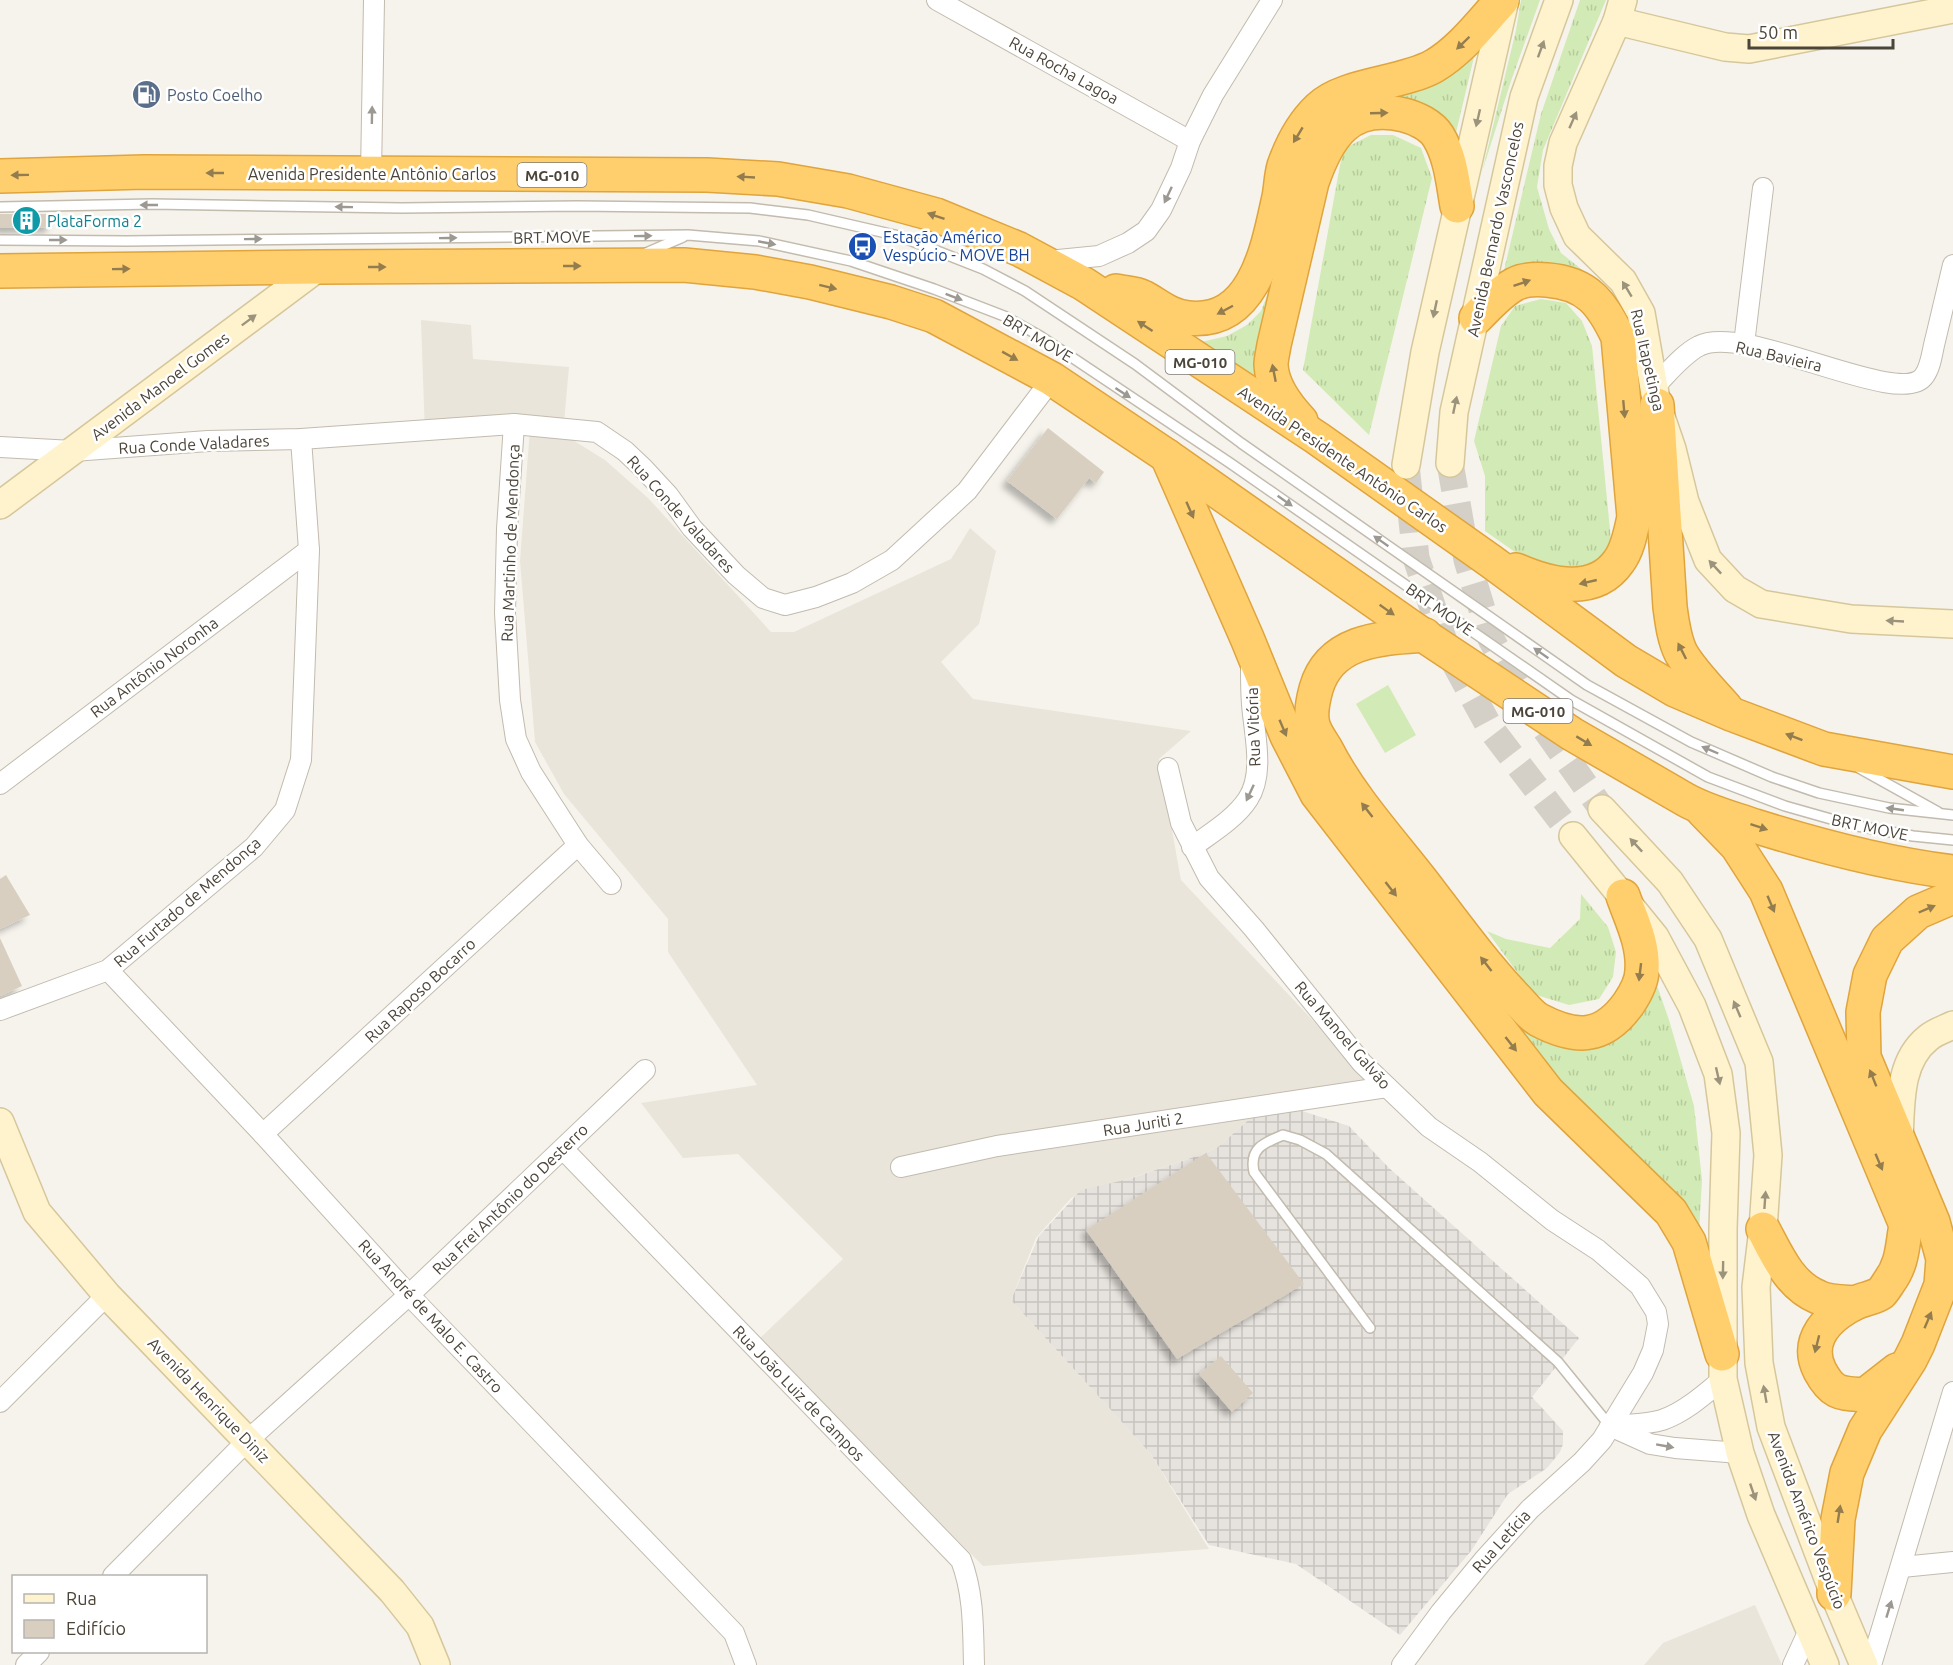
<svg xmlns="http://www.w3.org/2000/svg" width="1953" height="1665" font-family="Ubuntu,sans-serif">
<defs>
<pattern id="industrial-grid" width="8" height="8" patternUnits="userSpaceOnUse" patternTransform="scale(1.5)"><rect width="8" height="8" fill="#e6e2dd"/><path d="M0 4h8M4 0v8" fill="none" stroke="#c7c3be"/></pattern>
<pattern id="grass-tufts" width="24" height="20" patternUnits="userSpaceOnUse" patternTransform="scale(1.5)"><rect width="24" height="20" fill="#d2eab5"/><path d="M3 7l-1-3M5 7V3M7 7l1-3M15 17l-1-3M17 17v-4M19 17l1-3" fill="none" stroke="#b6ca9c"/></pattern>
<filter id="shadow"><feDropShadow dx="-5.5" dy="5.5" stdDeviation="3" flood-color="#0004"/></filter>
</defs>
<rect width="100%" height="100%" fill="#f6f3ec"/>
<g fill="#eae5da">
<path d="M421 320 471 325 473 359 569 367 563 434 605 460 648 498 771 632H794L951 559 970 528 996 551 979 624 941 662 973 699 1191 731 1159 759 1181 880 1379 1091 1253 1116 1218 1147 1206 1153 1071 1198 1036 1238 1011 1300 1150 1453 1209 1549 983 1566 759 1339 843 1259 738 1154 683 1158 641 1103 757 1085 668 952V919L564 794 535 742 520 561 530 428 425 435Z"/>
<path d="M1755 1605 1782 1665H1644L1663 1643Z"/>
</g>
<path fill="url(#industrial-grid)" d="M1299 1110 1349 1126 1389 1168 1579 1338 1532 1397 1563 1431V1444L1560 1452 1547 1468 1508 1494 1471 1551 1400 1635 1296 1564 1209 1545 1150 1453 1011 1300 1039 1236 1081 1190 1129 1179 1206 1153 1218 1147 1253 1116Z"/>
<g fill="url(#grass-tufts)">
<path d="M1521 0H1540L1511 81 1482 172 1516 30Z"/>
<path d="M1580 0H1606L1543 150 1537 187 1549 229 1561 253 1595 280 1606 299 1501 283 1541 114Z"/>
<path d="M1474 57 1455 137 1433 112 1413 102 1385 98 1363 102 1339 110 1317 127 1303 147 1291 192 1282 270 1266 351V390L1197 343 1227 336 1247 325 1261 311 1273 280 1282 244 1289 187 1294 163 1301 144 1308 132 1326 114 1341 104 1406 91 1448 74Z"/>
<path d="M1371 135H1393L1421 148 1432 178 1369 435 1303 370 1340 165 1345 148Z"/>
<path d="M1541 299 1566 303 1582 321 1592 346 1611 540 1605 556 1590 571H1542L1485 531V476L1474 441 1501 326 1515 306Z"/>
<path d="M1581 894 1608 927 1616 952 1613 977 1599 999 1569 1005 1533 994 1487 931 1506 939 1550 948 1580 919Z"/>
<path d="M1653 974 1669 1020 1694 1106 1702 1180 1699 1231 1550 1073 1514 1024 1548 1042 1563 1045Z"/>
</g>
<path fill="#d2eab5" d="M1388 685 1416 735 1385 753 1356 704Z"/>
<g fill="#d8cfc1" filter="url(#shadow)">
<path d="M0 214H52V227L0 228Z"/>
<path d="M1048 428 1104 472 1096 483 1089 478 1057 519 1007 481Z"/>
<path d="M6 875 30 915 0 929V879Z"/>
<path d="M0 938 22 986 0 996Z"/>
<path d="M1206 1153 1304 1284 1177 1359 1086 1230Z"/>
<path d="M1221 1356 1253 1393 1232 1412 1199 1374Z"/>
</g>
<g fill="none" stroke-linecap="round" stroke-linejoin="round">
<g stroke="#d4d0c8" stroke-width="27" stroke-dasharray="27 14" stroke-linecap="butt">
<path d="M1450 463 1467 560 1491 639 1524 699 1602 809"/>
<path d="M1406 465 1416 558 1446 647 1490 728 1573 836"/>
</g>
<defs>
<g id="lane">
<path d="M0 207 152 204 402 208 578 206 750 208 808 215 899 236 983 269 1025 291 1135 364 1241 443 1587 685 1691 742 1772 777 1819 793 1889 808 1953 815"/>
<path d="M0 240 127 241 688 235 759 241 851 261 934 289 1004 316 1040 336 1230 463 1571 700 1708 777 1785 806 1852 825 1913 836 1953 840"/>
<path d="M646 253 683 237"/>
<path d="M1859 768 1938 812"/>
<path d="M1370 1328 1254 1172C1249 1148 1264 1143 1283 1135L1300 1140 1326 1154 1558 1362 1610 1426"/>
</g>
<g id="street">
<path d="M937 0 1190 141"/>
<path d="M371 174 374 0"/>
<path d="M1048 261 1099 256 1128 243 1146 231 1161 210 1181 168 1190 141 1213 95 1272 0"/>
<path d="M1744 344 1763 188"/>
<path d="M1655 386C1667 374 1683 354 1699 346 1744 322 1901 410 1924 376 1931 367 1932 352 1935 341 1941 316 1947 291 1953 265"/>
<path d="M514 424 507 529 505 613 510 700 516 739 531 772 578 845 611 884"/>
<path d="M0 447 73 451 208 441 301 439 514 424 597 432 625 451 643 468 668 495 692 528 736 575 763 598 785 605 816 597 852 583 892 560 967 491 1052 379"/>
<path d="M1168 768 1181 823 1209 878 1254 929 1362 1063 1429 1127 1480 1162 1552 1220 1598 1250 1625 1273 1640 1286 1656 1312 1658 1324 1653 1350 1643 1373 1602 1440 1582 1462 1530 1509 1483 1561 1441 1612 1402 1665"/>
<path d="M0 784 309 550"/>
<path d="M1192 847C1211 833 1235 819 1248 799 1265 773 1254 733 1252 704 1251 692 1251 679 1251 667"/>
<path d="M108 970 263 1134 409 1295 734 1633 746 1665"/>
<path d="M0 1010 108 970 254 847 285 810 301 760 309 550 301 439"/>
<path d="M263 1134 578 845"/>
<path d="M563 1149 961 1560C974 1594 973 1629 974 1665"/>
<path d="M901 1167 997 1146 1387 1087"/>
<path d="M0 1402 107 1295"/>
<path d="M1610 1426 1650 1444 1675 1448 1740 1453"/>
<path d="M1611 1426C1627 1424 1646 1425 1662 1420 1685 1412 1705 1394 1723 1379"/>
<path d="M1902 1567 1953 1562"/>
<path d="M113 1576 248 1440 409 1295 645 1070"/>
<path d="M26 1665 39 1652"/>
<path d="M1793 1665 1810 1628"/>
<path d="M1871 1665 1953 1392"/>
</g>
<g id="secondary">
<path d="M1623 0 1617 21 1563 143 1558 166V185L1564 208 1577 236 1623 281 1641 313 1657 405 1672 449 1685 502 1708 560 1735 589 1761 604 1851 619 1953 624"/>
<path d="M1617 21 1725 47 1749 49 1953 9"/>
<path d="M1450 463 1454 412 1524 97 1559 0"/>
<path d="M1406 465 1425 352 1505 0"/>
<path d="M0 505 319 267"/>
<path d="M1602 809 1670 882 1708 939 1759 1062 1768 1155 1763 1229 1756 1287 1759 1363 1771 1427 1834 1594 1864 1665"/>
<path d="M1573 836 1655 937 1692 1006 1718 1074 1726 1133 1723 1229V1379L1740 1453 1761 1515 1825 1665"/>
<path d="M0 1122 37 1212 107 1295 392 1591 420 1626 436 1665"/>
<path d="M1899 1139C1901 1105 1898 1062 1928 1038 1935 1032 1945 1029 1953 1025"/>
</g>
<g id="highway">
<path d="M0 176 144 172 707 175 778 179 848 191 936 215 1019 249 1084 284 1317 438 1492 562 1626 661 1675 690 1731 714 1824 749 1953 772"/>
<path d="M0 271 319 267 684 265 755 272 810 282 891 302 934 316 1052 379 1167 456 1414 629 1572 734 1686 800C1708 812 1732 818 1755 826 1819 846 1886 864 1953 872"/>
<path d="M1116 291C1124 293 1135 293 1143 297 1158 305 1169 316 1188 318 1255 325 1268 247 1279 197 1281 187 1281 176 1284 166 1292 143 1302 124 1319 108 1344 84 1402 84 1434 66 1461 50 1481 23 1502 0"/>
<path d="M1476 318C1488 306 1500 292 1515 284 1525 279 1536 279 1547 280 1587 283 1602 303 1618 337L1634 517C1631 531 1628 549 1619 561 1595 596 1550 585 1516 570"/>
<path d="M1657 405 1670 607C1672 622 1674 639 1681 653 1691 671 1712 692 1726 708"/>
<path d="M1301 421C1287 406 1272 387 1271 365 1271 359 1273 352 1274 345L1312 182C1328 136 1349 102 1404 115 1416 118 1431 125 1438 136 1451 157 1453 183 1457 206"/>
<path d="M1167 456 1247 638 1287 736 1317 794 1548 1092 1671 1212 1689 1242 1722 1354"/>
<path d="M1425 635C1383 638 1330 639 1316 689 1313 700 1310 714 1313 725 1315 733 1322 742 1326 749 1351 798 1391 841 1425 885 1454 923 1483 963 1516 998 1523 1005 1530 1015 1539 1020 1575 1039 1603 1040 1629 1003 1635 994 1642 982 1642 970 1644 944 1631 919 1623 896"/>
<path d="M1703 811 1737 846 1766 891 1906 1225C1902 1247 1903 1263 1889 1282 1887 1285 1884 1290 1881 1293 1874 1298 1863 1299 1855 1303 1828 1317 1804 1340 1820 1371 1833 1395 1841 1393 1865 1395L1897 1370"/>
<path d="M1763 1229C1777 1255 1789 1285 1818 1297 1828 1302 1843 1302 1855 1303"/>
<path d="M1834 1594 1838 1519 1847 1473 1865 1430 1910 1360 1918 1344 1941 1285 1943 1259 1933 1222 1864 1057 1863 1012 1870 975 1887 940 1918 912 1953 897"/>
</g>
</defs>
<use href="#lane" stroke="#c2bbae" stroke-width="12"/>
<use href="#street" stroke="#c2bbae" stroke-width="22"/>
<use href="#secondary" stroke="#d6c79b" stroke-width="30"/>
<use href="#highway" stroke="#e0a43c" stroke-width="36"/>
<use href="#lane" stroke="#fff" stroke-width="9"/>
<use href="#street" stroke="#fff" stroke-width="20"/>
<use href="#secondary" stroke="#fff3cd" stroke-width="27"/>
<use href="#highway" stroke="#ffcf6e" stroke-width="33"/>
</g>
<defs><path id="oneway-solid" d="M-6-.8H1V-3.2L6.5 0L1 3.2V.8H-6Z" transform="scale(1.5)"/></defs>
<g fill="#937c4e">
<use href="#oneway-solid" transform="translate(1463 43) rotate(136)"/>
<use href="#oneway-solid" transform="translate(1379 113) rotate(-2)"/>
<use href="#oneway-solid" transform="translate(1298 135) rotate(121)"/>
<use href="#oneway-solid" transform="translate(215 173) rotate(-180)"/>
<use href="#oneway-solid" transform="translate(20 175) rotate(179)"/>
<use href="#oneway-solid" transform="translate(746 177) rotate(-177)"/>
<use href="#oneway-solid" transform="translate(936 216) rotate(-161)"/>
<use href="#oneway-solid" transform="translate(572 266)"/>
<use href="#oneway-solid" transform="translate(377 267)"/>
<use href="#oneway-solid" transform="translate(121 269) rotate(-1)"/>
<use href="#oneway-solid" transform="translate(1522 283) rotate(-19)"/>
<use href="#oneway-solid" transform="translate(828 287) rotate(14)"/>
<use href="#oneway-solid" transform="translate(1225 310) rotate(152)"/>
<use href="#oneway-solid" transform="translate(1145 326) rotate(-147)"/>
<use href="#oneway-solid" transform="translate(1010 356) rotate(29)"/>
<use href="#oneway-solid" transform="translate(1274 373) rotate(-101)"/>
<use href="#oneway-solid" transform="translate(1624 409) rotate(85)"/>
<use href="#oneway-solid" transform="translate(1190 510) rotate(66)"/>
<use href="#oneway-solid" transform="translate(1588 582) rotate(167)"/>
<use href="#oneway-solid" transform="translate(1387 610) rotate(35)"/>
<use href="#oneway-solid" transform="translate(1682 651) rotate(-117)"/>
<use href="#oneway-solid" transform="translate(1283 728) rotate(67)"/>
<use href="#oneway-solid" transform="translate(1794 737) rotate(-159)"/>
<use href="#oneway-solid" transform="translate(1584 741) rotate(31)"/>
<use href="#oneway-solid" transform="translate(1367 810) rotate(-128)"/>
<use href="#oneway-solid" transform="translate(1759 827) rotate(18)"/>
<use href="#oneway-solid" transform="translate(1391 889) rotate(52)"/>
<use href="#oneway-solid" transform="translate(1771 904) rotate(67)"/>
<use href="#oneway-solid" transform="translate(1927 909) rotate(-23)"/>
<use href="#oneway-solid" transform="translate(1486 964) rotate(-128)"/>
<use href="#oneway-solid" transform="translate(1640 972) rotate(97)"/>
<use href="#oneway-solid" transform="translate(1511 1044) rotate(52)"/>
<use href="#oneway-solid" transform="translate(1873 1078) rotate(-112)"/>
<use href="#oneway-solid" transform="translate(1879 1162) rotate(67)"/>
<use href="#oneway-solid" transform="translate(1928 1320) rotate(-67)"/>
<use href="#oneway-solid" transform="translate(1817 1344) rotate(104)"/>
<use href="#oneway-solid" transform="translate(1839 1514) rotate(-81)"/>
</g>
<g fill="#9c937c">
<use href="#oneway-solid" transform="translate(1541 49) rotate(-70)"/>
<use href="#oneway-solid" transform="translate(1478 118) rotate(103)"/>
<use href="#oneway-solid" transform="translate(1573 120) rotate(-66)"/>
<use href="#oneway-solid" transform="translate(1627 289) rotate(-121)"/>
<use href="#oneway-solid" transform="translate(1435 309) rotate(102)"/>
<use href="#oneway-solid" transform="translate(249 320) rotate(-37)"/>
<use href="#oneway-solid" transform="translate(1455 405) rotate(-78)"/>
<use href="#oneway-solid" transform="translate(1715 567) rotate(-133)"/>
<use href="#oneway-solid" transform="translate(1895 621) rotate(-177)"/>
<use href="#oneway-solid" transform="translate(1636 845) rotate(-133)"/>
<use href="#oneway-solid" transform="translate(1737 1009) rotate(-113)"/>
<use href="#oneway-solid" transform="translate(1718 1076) rotate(77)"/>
<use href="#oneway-solid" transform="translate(1765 1200) rotate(-86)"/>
<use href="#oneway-solid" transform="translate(1723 1270) rotate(91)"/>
<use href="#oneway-solid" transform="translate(1765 1394) rotate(-100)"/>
<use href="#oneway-solid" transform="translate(1753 1492) rotate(71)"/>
</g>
<g fill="#9c9892">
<use href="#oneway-solid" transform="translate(372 115) rotate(-89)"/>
<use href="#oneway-solid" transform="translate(1168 195) rotate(115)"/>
<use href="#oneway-solid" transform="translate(149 205) rotate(180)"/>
<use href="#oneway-solid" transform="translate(344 207) rotate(-179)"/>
<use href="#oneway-solid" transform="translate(643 236) rotate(-1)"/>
<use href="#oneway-solid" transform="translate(448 238) rotate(-1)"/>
<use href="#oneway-solid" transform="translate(253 239) rotate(-1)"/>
<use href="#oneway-solid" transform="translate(58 240)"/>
<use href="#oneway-solid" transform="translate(767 243) rotate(11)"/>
<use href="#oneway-solid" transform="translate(954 297) rotate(21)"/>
<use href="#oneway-solid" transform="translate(1123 393) rotate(33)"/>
<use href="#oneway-solid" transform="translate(1285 501) rotate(35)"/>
<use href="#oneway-solid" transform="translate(1381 541) rotate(-145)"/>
<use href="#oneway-solid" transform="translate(1541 653) rotate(-145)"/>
<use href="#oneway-solid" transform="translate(1710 750) rotate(-157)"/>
<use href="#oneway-solid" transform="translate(1250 793) rotate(115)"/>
<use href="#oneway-solid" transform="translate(1895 809) rotate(-172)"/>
<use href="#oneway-solid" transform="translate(1665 1446) rotate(10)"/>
<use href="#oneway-solid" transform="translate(1889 1609) rotate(-73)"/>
</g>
<defs>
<symbol id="fuel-disc" viewBox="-11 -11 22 22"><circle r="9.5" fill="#5c6f8a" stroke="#fff"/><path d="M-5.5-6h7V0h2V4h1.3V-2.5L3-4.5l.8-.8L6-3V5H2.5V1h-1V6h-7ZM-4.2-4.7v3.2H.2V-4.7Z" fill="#fff"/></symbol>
<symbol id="building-disc" viewBox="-11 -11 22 22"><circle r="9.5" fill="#0f9aa8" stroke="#fff"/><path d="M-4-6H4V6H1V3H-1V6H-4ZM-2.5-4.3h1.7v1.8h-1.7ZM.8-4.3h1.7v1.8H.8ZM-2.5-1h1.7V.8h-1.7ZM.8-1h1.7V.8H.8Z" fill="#fff"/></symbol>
<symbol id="bus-disc" viewBox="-11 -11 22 22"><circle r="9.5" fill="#1a4fb4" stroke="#fff"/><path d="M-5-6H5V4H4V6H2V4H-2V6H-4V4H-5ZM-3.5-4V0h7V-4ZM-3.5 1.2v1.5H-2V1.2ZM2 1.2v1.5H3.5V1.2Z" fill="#fff"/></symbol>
</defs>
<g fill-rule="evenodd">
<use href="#fuel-disc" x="130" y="78" width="33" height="33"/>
<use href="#building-disc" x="10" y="204" width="33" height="33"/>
<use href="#bus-disc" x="846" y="230" width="33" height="33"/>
</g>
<g text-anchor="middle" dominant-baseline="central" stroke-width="5" stroke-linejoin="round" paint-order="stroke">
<g fill="#fff" stroke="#817c74" stroke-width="1.5">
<rect x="517.5" y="163" width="69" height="24" rx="4.5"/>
<rect x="1165.5" y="350" width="69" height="24" rx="4.5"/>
<rect x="1503.5" y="699" width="69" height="24" rx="4.5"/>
</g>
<g font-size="15" font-weight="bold" fill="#4b4439">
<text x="552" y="175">MG-010</text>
<text x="1200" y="362">MG-010</text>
<text x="1538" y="711">MG-010</text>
</g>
<g font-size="16" fill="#4b4439" stroke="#fff">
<text transform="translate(1064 70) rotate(29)">Rua Rocha Lagoa</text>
<text x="372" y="174">Avenida Presidente Antônio Carlos</text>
<text transform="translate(1495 229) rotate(-78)">Avenida Bernardo Vasconcelos</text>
<text transform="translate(552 237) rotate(-1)">BRT MOVE</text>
<text transform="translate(1038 338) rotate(31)">BRT MOVE</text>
<text transform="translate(1779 356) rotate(13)">Rua Bavieira</text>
<text transform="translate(1648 360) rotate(77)">Rua Itapetinga</text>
<text transform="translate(160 386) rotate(-37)">Avenida Manoel Gomes</text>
<text transform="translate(194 444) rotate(-3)">Rua Conde Valadares</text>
<text transform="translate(1343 459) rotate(34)">Avenida Presidente Antônio Carlos</text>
<text transform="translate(681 514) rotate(48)">Rua Conde Valadares</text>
<text transform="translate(510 543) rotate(-88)">Rua Martinho de Mendonça</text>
<text transform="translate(1440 609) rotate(35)">BRT MOVE</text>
<text transform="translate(154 667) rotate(-37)">Rua Antônio Noronha</text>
<text transform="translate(1253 727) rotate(-92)">Rua Vitória</text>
<text transform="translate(1870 827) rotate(12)">BRT MOVE</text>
<text transform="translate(187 902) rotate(-41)">Rua Furtado de Mendonça</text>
<text transform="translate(420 990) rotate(-43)">Rua Raposo Bocarro</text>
<text transform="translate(1343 1035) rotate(49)">Rua Manoel Galvão</text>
<text transform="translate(1143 1124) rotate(-9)">Rua Juriti 2</text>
<text transform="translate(510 1199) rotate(-44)">Rua Frei Antônio do Desterro</text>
<text transform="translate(431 1316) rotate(47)">Rua André de Malo E. Castro</text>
<text transform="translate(799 1393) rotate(46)">Rua João Luiz de Campos</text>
<text transform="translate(209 1400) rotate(46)">Avenida Henrique Diniz</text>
<text transform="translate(1807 1520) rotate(69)">Avenida Américo Vespúcio</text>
<text transform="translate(1501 1541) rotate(-48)">Rua Letícia</text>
</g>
<g font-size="16" fill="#4e5e75" stroke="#fff" text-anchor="start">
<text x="167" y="95">Posto Coelho</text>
</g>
<g font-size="16" fill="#0d838f" stroke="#fff" text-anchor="start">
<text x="47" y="221">PlataForma 2</text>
</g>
<g font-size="16" fill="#164399" stroke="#fff" text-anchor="start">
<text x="883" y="237">Estação Américo<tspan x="883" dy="18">Vespúcio - MOVE BH</tspan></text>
</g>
</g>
<rect x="12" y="1575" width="195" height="78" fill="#ffffff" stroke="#b7b4b0" stroke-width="1.5"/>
<rect x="24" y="1594" width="30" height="9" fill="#fff3cd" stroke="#b7b4b0" stroke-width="1.5"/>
<text x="66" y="1605" font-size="18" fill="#4b4439">Rua</text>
<rect x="24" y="1620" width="30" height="18" fill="#d8cfc1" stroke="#b7b4b0" stroke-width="1.5"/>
<text x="66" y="1635" font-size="18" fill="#4b4439">Edifício</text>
<path d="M1749 39v9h144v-9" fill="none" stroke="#4b4439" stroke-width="3"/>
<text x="1758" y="39" font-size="18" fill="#4b4439" stroke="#ffffff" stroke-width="4.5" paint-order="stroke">50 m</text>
</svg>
